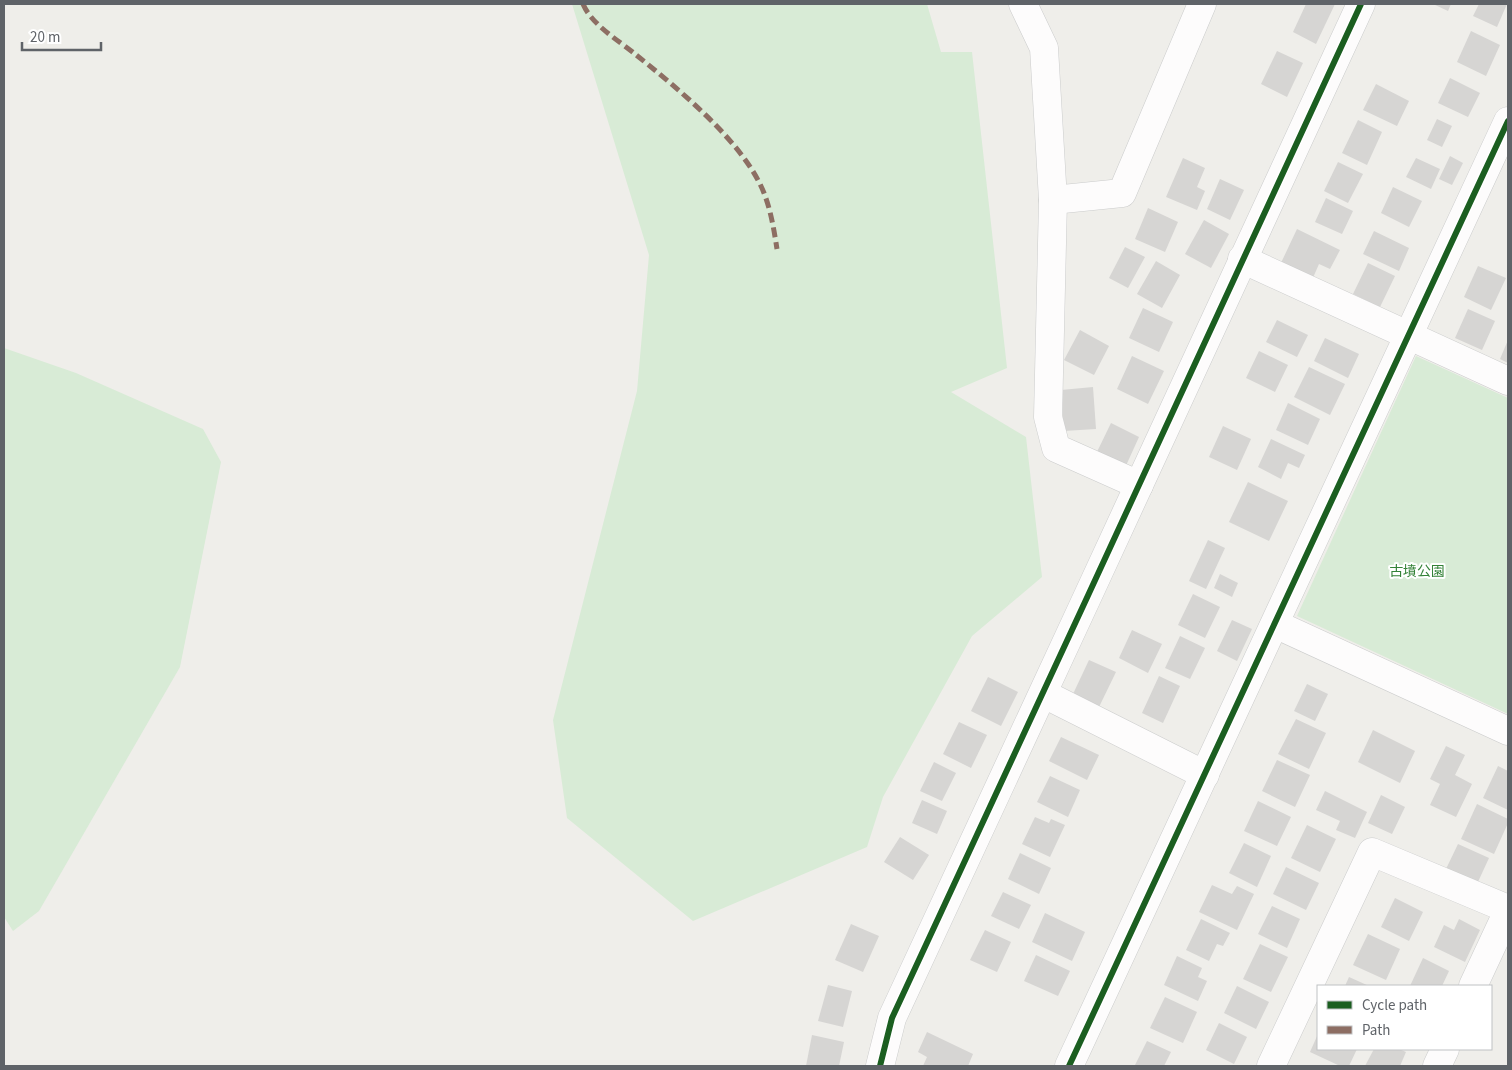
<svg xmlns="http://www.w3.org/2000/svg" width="1512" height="1070" font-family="'Source Sans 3','Noto Sans JP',sans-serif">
<rect width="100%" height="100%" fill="#efeeea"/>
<g fill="#d8ebd6">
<path d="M572 4H927L941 52H972L1007 368 951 392 1026 437 1042 577 972 636 883 797 867 847 693 921 567 818 553 720 637 391 649 255Z"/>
<path d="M4 348 76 373 203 429 221 462 180 667 39 911 13 931 4 917Z"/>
<path d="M1416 356 1508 398V714L1297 616Z"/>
</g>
<g fill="#d6d5d3">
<path d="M1306 4H1335L1316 44 1293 32Z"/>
<path d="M1433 4H1451L1448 11Z"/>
<path d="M1479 4H1507L1497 27 1473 16Z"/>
<path d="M1471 31 1500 45 1486 76 1457 62Z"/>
<path d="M1277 51 1303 63 1287 97 1261 84Z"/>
<path d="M1450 78 1480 93 1468 117 1438 103Z"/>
<path d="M1376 84 1409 101 1397 126 1363 110Z"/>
<path d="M1437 119 1452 126 1442 147 1427 140Z"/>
<path d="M1358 120 1382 132 1367 165 1342 153Z"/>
<path d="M1450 156 1463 163 1452 185 1439 179Z"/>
<path d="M1183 158 1205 168 1197 187 1205 191 1197 210 1166 197Z"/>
<path d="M1416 158 1440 169 1431 189 1406 177Z"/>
<path d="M1338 162 1363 174 1348 203 1324 191Z"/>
<path d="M1220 179 1244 190 1230 220 1207 209Z"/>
<path d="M1393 187 1422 201 1409 227 1381 213Z"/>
<path d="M1326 198 1353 211 1342 234 1315 222Z"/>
<path d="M1148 208 1178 222 1165 252 1135 239Z"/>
<path d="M1204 220 1229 234 1211 268 1185 254Z"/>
<path d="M1297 229 1340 250 1330 269 1319 264 1312 280 1280 265Z"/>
<path d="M1374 231 1409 248 1399 271 1363 254Z"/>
<path d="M1125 247 1145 257 1128 288 1109 278Z"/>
<path d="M1156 261 1180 275 1162 308 1137 294Z"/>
<path d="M1368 263 1395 276 1380 307 1353 294Z"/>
<path d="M1478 266 1506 278 1491 310 1464 297Z"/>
<path d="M1143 308 1173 322 1159 352 1129 338Z"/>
<path d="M1468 309 1495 321 1482 350 1455 338Z"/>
<path d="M1277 320 1308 335 1297 357 1266 342Z"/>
<path d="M1080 330 1109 346 1094 375 1064 360Z"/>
<path d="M1325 338 1359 354 1348 378 1314 361Z"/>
<path d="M1508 340V363L1500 359Z"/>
<path d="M1259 351 1288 365 1275 392 1246 378Z"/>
<path d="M1132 356 1164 371 1148 404 1117 389Z"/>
<path d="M1309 367 1345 384 1330 415 1294 397Z"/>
<path d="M1093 387 1096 429 1064 431 1061 390Z"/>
<path d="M1288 403 1320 419 1308 445 1276 430Z"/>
<path d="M1111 423 1139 437 1124 470 1095 456Z"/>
<path d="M1223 426 1251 439 1237 470 1209 457Z"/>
<path d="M1271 439 1305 455 1299 468 1288 463 1281 479 1258 467Z"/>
<path d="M1248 482 1288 501 1269 541 1229 522Z"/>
<path d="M1208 540 1225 548 1206 589 1189 581Z"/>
<path d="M1220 574 1238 583 1232 597 1214 588Z"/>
<path d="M1193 594 1220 607 1205 638 1178 625Z"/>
<path d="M1232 620 1252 629 1237 661 1217 651Z"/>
<path d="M1132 630 1162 644 1148 673 1119 658Z"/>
<path d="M1180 636 1205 648 1190 679 1165 668Z"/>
<path d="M1089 660 1116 672 1099 707 1073 694Z"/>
<path d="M1159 676 1180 686 1163 723 1142 713Z"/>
<path d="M988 677 1018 692 1001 726 971 711Z"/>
<path d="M1307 684 1328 694 1315 721 1294 711Z"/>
<path d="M1296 719 1326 733 1309 769 1278 754Z"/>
<path d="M959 722 987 735 971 768 943 754Z"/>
<path d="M1373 730 1415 751 1400 783 1358 762Z"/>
<path d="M1061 737 1099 755 1087 780 1049 761Z"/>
<path d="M1446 746 1465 755 1455 775 1472 784 1456 817 1430 805 1440 784 1430 779Z"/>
<path d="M1277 760 1310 775 1295 807 1262 791Z"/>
<path d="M934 762 956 773 942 801 920 791Z"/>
<path d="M1498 766 1508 771V810L1483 798Z"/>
<path d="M1050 776 1080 790 1068 817 1037 802Z"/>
<path d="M1325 791 1367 812 1355 838 1336 830 1340 821 1316 810Z"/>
<path d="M1381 795 1405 807 1392 834 1368 823Z"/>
<path d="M922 800 947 811 937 834 912 823Z"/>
<path d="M1258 801 1291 817 1277 846 1244 831Z"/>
<path d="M1477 804 1508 819V823L1494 854 1461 839Z"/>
<path d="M1035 817 1049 823 1051 819 1065 825 1050 857 1022 844Z"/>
<path d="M1307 825 1336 839 1320 872 1291 858Z"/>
<path d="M900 837 929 855 913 880 884 862Z"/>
<path d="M1244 843 1271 856 1257 887 1229 873Z"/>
<path d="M1458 844 1489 858 1477 884 1446 869Z"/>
<path d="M1020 853 1051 868 1039 894 1008 879Z"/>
<path d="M1286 867 1319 883 1306 910 1273 894Z"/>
<path d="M1212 885 1232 894 1237 886 1254 894 1237 930 1199 912Z"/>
<path d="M1003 892 1031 905 1019 929 991 916Z"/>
<path d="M1395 898 1423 912 1409 941 1381 927Z"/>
<path d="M1272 906 1300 919 1287 948 1258 934Z"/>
<path d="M1045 913 1085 932 1072 961 1032 942Z"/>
<path d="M1201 919 1230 933 1223 946 1217 944 1209 961 1186 950Z"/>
<path d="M1459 919 1480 930 1465 962 1434 947 1444 925 1454 930Z"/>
<path d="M851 924 879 936 863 972 835 960Z"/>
<path d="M985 930 1011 942 997 972 970 960Z"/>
<path d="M1368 934 1400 949 1386 980 1353 965Z"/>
<path d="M1260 944 1288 957 1271 992 1243 979Z"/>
<path d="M1036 955 1070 971 1058 996 1024 981Z"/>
<path d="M1177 956 1202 968 1198 977 1207 981 1198 1001 1164 985Z"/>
<path d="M1423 958 1449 971 1442 986H1410Z"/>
<path d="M1349 977 1369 986H1345Z"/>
<path d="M828 985 852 991 843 1027 818 1021Z"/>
<path d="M1237 986 1269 1002 1256 1029 1224 1013Z"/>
<path d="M1165 997 1197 1012 1183 1043 1150 1028Z"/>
<path d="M1219 1023 1247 1037 1234 1064 1206 1050Z"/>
<path d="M927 1032 973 1054 968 1066H923L927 1057 918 1052Z"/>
<path d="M1318 1034V1049H1357L1349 1066H1340L1310 1052Z"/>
<path d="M812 1035 844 1042 839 1066H806Z"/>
<path d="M1147 1041 1171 1052 1164 1066 1135 1065Z"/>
<path d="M1374 1049H1399L1406 1052 1400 1066H1365Z"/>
</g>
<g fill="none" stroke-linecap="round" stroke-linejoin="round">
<defs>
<g id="minor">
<path d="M1023 4 1044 48 1053 200 1048 417 1056 448 1139 485"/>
<path d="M1053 200 1122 193 1202 4"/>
<path d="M1242 259 1508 381"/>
<path d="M1275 624 1508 731"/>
<path d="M1044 694 1205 775"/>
<path d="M1473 986 1508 911"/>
<path d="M880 1066 892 1018C1050 681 1204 341 1361 4"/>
<path d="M1271 1066 1372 852 1508 909"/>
<path d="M1437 1066 1445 1049"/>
</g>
<path id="tertiary" d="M1069 1066 1508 121"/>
</defs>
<use href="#minor" stroke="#cbcccc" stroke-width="29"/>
<use href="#tertiary" stroke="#cbcccc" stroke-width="29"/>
<use href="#minor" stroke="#fdfcfc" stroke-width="28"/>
<use href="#tertiary" stroke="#fdfcfc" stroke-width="28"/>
<path stroke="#8d6e63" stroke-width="5" stroke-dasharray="10 5" stroke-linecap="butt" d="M583 4C592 25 618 40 635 54 677 88 744 142 764 193 771 211 774 230 777 249"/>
<defs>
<g id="cycleway">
<path d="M880 1066 892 1018C1050 681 1204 341 1361 4"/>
<path d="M1069 1066 1508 121"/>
</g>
</defs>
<use href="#cycleway" stroke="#fff" stroke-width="9"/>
<use href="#cycleway" stroke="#1b5e20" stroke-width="6"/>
</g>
<g text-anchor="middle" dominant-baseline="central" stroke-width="4" stroke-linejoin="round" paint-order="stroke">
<g font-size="14" fill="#348238" stroke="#fff">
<text x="1417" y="572">古墳公園</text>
</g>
</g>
<rect width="1512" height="1070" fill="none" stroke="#5f6368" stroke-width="10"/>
<rect x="1317" y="985" width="175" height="65" fill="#ffffff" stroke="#bfc1c3"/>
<rect x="1327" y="1001" width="25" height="8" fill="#1b5e20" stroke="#bfc1c3"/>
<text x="1362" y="1010" font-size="15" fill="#5f6368">Cycle path</text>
<rect x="1327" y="1026" width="25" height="8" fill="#8d6e63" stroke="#bfc1c3"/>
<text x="1362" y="1035" font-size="15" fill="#5f6368">Path</text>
<path d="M22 42v8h79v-8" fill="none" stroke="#5f6368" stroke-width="2.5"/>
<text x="30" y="42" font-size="15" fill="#5f6368" stroke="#ffffff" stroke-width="4" paint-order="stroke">20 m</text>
</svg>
